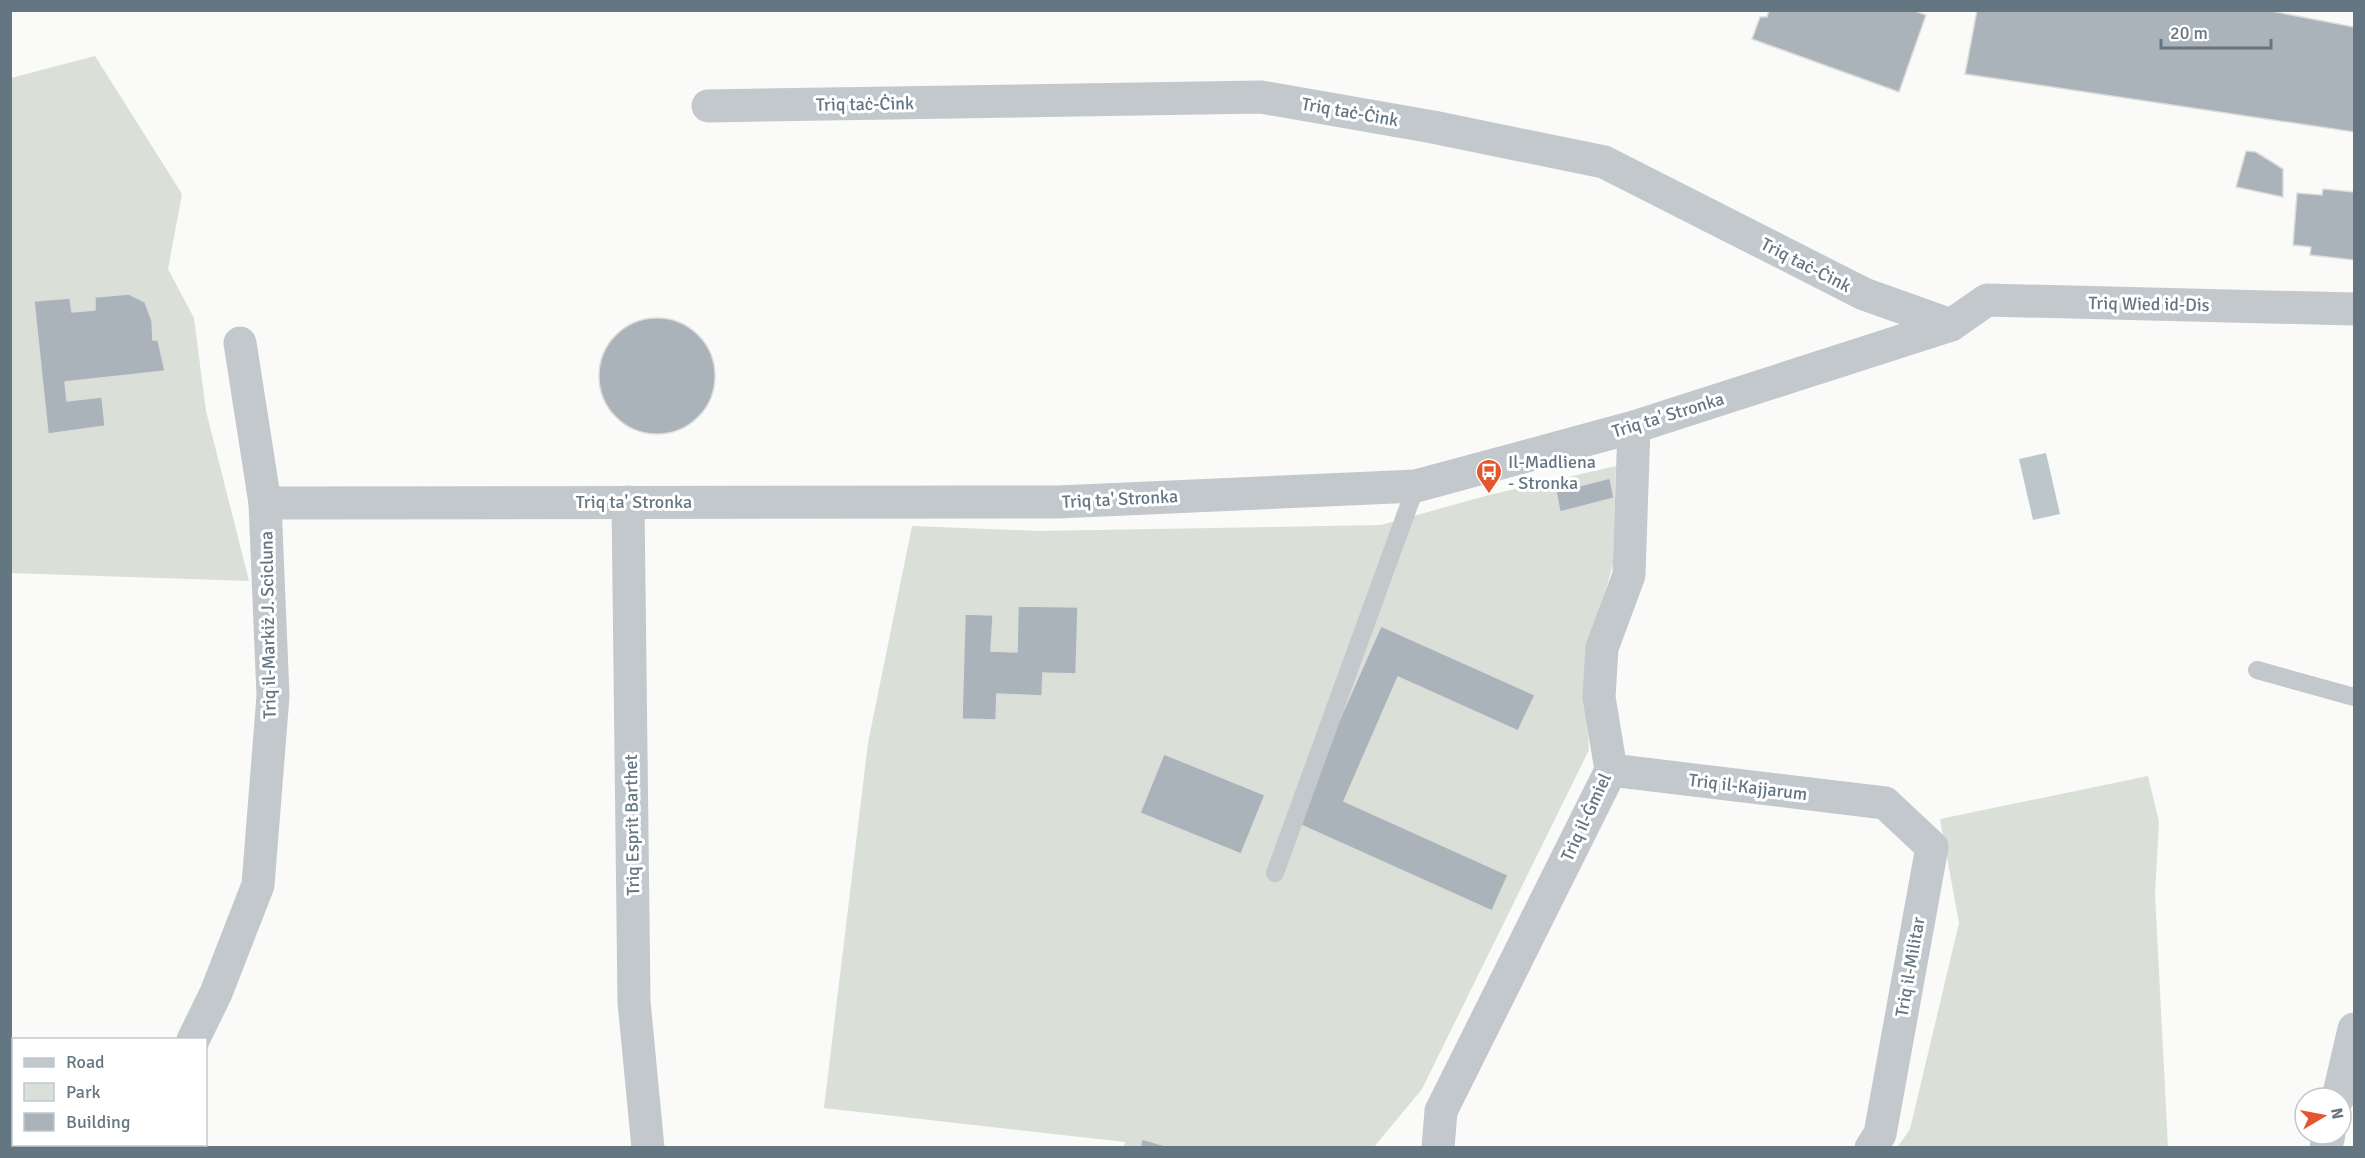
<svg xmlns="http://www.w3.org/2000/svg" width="2365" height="1158" font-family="Signika,sans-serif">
<rect width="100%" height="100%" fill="#fafaf8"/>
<g fill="#dadfd7">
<path d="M95 56 182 194 168 269 194 318 206 411 249 581 11 573V78Z"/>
<path d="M1616 466 1613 564 1585 664 1589 750 1422 1089 1374 1147H1124L1125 1142 824 1108 868 743 912 526 1039 531 1381 525 1489 495Z"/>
<path d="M2148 776 2159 822 2155 894 2168 1147 1897 1148 1910 1129 1959 923 1940 819Z"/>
</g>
<path fill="#bbc7cb" d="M2046 453 2060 514 2033 520 2019 459Z"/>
<g fill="#aab3b9" stroke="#dcdcda" stroke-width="1.5">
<path d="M1769 10H1912L1926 15 1899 92 1752 39 1760 17H1767Z"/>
<path d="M1977 10H2266L2354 27V132L1965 74Z"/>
<path d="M2246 151 2256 152 2283 169V197L2236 187Z"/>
<path d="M2323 189 2354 192V260L2310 255 2311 247 2293 245 2297 193 2322 195Z"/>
<path d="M129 294 145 302 152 321 153 340H158L165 371 65 382 67 401 102 397 105 426 48 434 34 301 70 298 72 312 95 310V297Z"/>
<circle cx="657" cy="376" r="58"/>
<path d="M1610 478 1614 498 1560 512 1556 492Z"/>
<path d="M1018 606 1078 607 1076 674 1043 673 1042 696 997 694 996 720 962 719 965 614 993 615 991 651 1017 652Z"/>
<path d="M1381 626 1535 695 1518 731 1398 677 1344 801 1508 875 1492 911 1294 822Z"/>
<path d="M1164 754 1265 795 1241 854 1140 813Z"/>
<path d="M1142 1139 1173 1148H1140Z"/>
</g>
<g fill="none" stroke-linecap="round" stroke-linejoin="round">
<g stroke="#c3c8cc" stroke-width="18">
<path d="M2257 670 2354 697"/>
<path d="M1275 873 1416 486"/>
</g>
<g stroke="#c3c8cc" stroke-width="33">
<path d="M708 106 1261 97 1433 127 1604 162 1864 294 1951 325"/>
<path d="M628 502 634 1002 648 1148"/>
<path d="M265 503 1058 502 1416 486 1634 427 1951 325 1987 300 2354 309"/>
<path d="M1611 770 1885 803 1932 847 1880 1134 1871 1148"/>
<path d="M193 1040 216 993 258 885 273 696 265 503 240 343"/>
<path d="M2338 1098 2354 1029"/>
<path d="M176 1144 187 1148"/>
<path d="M142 1148 143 1144"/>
<path d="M1438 1148 1441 1111 1611 770 1599 697 1602 648 1629 575 1634 427"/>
<path d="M2326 1148 2329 1134"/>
</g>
</g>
<defs>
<symbol id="bus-pin" viewBox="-11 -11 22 30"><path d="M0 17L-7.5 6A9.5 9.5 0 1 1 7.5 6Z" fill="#e4572e" stroke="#fff"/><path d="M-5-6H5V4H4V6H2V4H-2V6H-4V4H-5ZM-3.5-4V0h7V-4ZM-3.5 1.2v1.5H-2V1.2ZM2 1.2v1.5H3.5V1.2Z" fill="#fff"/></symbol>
</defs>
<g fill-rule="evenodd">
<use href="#bus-pin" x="1474" y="457" width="30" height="40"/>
</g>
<g text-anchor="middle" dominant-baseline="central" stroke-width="6" stroke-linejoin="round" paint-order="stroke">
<g font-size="18" fill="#657683" stroke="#fff">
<text transform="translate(865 104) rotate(-1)">Triq taċ-Ċink</text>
<text transform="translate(1350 112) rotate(10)">Triq taċ-Ċink</text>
<text transform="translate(1806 265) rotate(27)">Triq taċ-Ċink</text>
<text transform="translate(2149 304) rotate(1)">Triq Wied id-Dis</text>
<text transform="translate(1668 415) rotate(-17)">Triq ta' Stronka</text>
<text transform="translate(1120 499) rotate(-3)">Triq ta' Stronka</text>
<text x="634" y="502">Triq ta' Stronka</text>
<text transform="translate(268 625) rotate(-91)">Triq il-Markiż J. Scicluna</text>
<text transform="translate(1748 787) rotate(7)">Triq il-Kajjarum</text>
<text transform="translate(1586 817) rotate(-65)">Triq il-Ġmiel</text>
<text transform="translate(632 825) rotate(-91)">Triq Esprit Barthet</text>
<text transform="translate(1910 967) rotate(-80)">Triq il-Militar</text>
</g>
<g font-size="18" fill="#657683" stroke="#fff" text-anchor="start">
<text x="1508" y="462">Il-Madliena<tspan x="1508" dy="21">- Stronka</tspan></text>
</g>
</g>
<rect width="2365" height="1158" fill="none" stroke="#657683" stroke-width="24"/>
<rect x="12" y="1038" width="195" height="108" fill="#ffffff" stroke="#c1c8cd" stroke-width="1.5"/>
<rect x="24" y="1058" width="30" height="9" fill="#c3c8cc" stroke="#c1c8cd" stroke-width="1.5"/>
<text x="66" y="1068" font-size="18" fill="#657683">Road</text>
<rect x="24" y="1083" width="30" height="18" fill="#dadfd7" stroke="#c1c8cd" stroke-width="1.5"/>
<text x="66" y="1098" font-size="18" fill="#657683">Park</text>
<rect x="24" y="1113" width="30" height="18" fill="#aab3b9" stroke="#c1c8cd" stroke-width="1.5"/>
<text x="66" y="1128" font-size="18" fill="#657683">Building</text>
<g transform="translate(2323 1116) rotate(80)"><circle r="28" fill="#ffffff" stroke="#c1c8cd" stroke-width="1.5"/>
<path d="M0-4.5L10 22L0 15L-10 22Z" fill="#e4572e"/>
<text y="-9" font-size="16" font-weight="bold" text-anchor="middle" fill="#657683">N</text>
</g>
<path d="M2161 39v9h110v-9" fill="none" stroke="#657683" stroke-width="3"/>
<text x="2170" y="39" font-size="18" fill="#657683" stroke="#ffffff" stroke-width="4.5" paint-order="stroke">20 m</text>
</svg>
